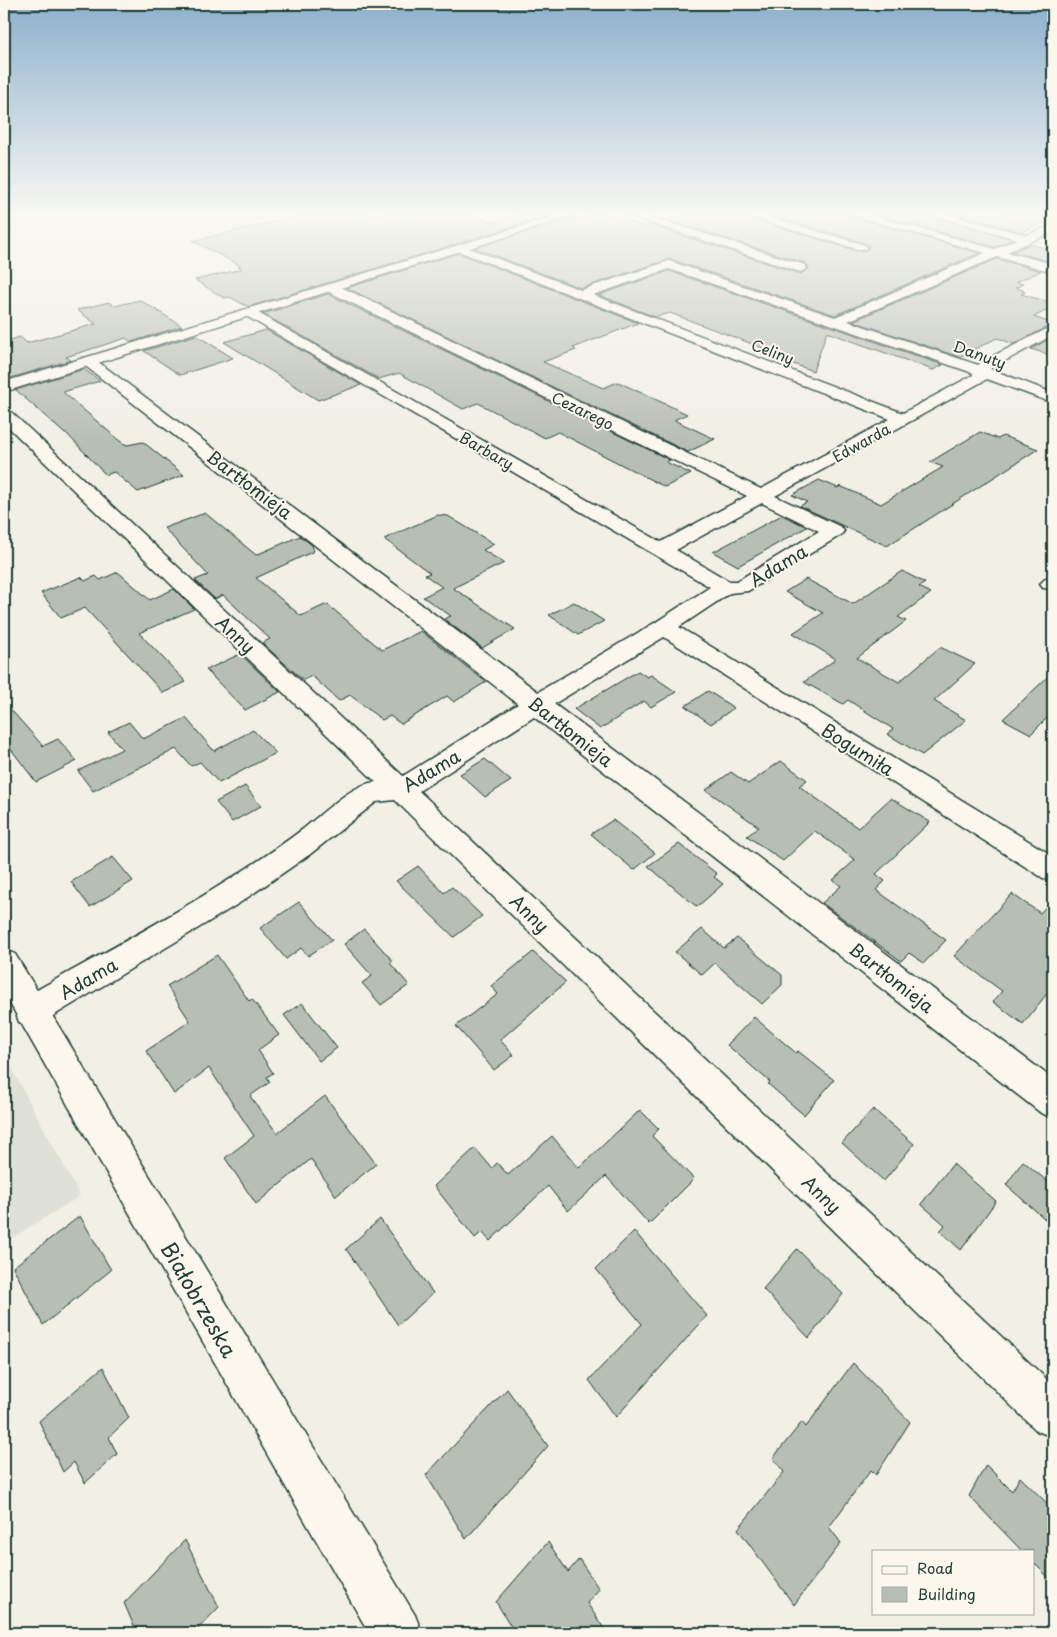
<svg xmlns="http://www.w3.org/2000/svg" width="1057" height="1637" font-family="'Playpen Sans',sans-serif">
<rect width="100%" height="100%" fill="#f2f0e5"/>
<filter id="ink" filterUnits="userSpaceOnUse"><feTurbulence type="fractalNoise" baseFrequency=".02" numOctaves="2"/><feDisplacementMap in="SourceGraphic" scale="10" xChannelSelector="R" yChannelSelector="G"/><feConvolveMatrix kernelMatrix="1 2 1 2 8 2 1 2 1" color-interpolation-filters="sRGB"/></filter>
<g filter="url(#ink)">
<path fill="#e0e1d6" d="M4 1054 80 1196 4 1243Z"/>
<g fill="#b7beb3" stroke="#1f3d34">
<path d="M305 214H465L491 222 523 214H538L545 217 248 307 230 297 224 298 195 280 242 269 238 267 241 266 193 241Z"/>
<path d="M596 214H605L643 226 649 225 801 274 809 268 806 263 666 220 683 214H738L856 251 866 250 869 247 866 243 766 214H845L979 253 835 315 670 259 581 288 475 248 560 222 564 223Z"/>
<path d="M875 214H926L1012 239 995 247Z"/>
<path d="M956 214H1053V218L1022 232Z"/>
<path d="M1030 244 1053 250V262L1013 252Z"/>
<path d="M459 253 638 323 573 348 576 350 543 362 603 388 618 382 687 414 674 420 715 439 688 452 347 288Z"/>
<path d="M997 259 1041 271 1016 282 1023 284 1015 288 1023 290 1022 291 1025 292 1021 294 1053 303V307L1034 317 1053 324 1014 344 997 338 959 357 853 321Z"/>
<path d="M669 271 943 365 933 370 827 332 813 371 765 354 767 353 759 350 763 348 670 313 655 317 599 295Z"/>
<path d="M328 294 670 460 666 462 691 474 665 487 558 432 545 438 478 403 463 409 399 373 379 379 263 314Z"/>
<path d="M140 300 182 326 131 342 126 338 66 357 71 360 4 380V342L20 337 27 343 96 324 77 310 109 302 115 306Z"/>
<path d="M266 330 361 385 318 400 224 342Z"/>
<path d="M196 335 233 358 180 375 144 351Z"/>
<path d="M1053 337V356L1031 349Z"/>
<path d="M84 369 100 381 63 392 121 442 127 445 143 442 184 475 138 492 114 472 106 475 67 434H65L16 390Z"/>
<path d="M980 432 998 439 1003 436 1038 449 887 546 800 506 807 502 792 495 819 480 838 488 840 486 881 504 943 467 930 462Z"/>
<path d="M205 513 256 555 300 536 312 545 314 551 256 578 301 616 327 604 382 650 421 631 486 682 454 702 447 696 401 724 390 716 382 720 350 695 339 701 312 676 303 680 262 643 270 639 223 595 215 599 195 580 208 575 164 528Z"/>
<path d="M438 515 448 516 494 544 483 550 504 563 453 588 515 629 482 648 444 619 451 616 423 597 442 587 425 575 430 573 384 539Z"/>
<path d="M782 515 807 527 738 566 713 552Z"/>
<path d="M902 571 925 583 919 587 931 593 898 617 906 621 857 658 899 682 940 647 975 664 934 701 966 720 922 755 887 734 893 729 848 700 843 704 804 682 836 659 793 633 823 613 785 592 806 579 853 604Z"/>
<path d="M118 572 150 600 174 589 194 609 139 633 186 682 163 693 85 608 61 618 41 593 81 577 85 581 96 576 100 580Z"/>
<path d="M574 602 604 621 578 635 549 615Z"/>
<path d="M240 654 280 692 245 710 206 670Z"/>
<path d="M638 671 647 677 651 675 676 692 651 707 644 701 600 729 574 709Z"/>
<path d="M1053 672V712L1031 734 1003 719Z"/>
<path d="M708 691 734 708 711 724 685 706Z"/>
<path d="M4 702 43 746 58 739 77 761 36 782 4 740Z"/>
<path d="M186 718 214 751 253 730 276 753 219 783 200 762 191 766 176 749 93 791 78 771 122 749 108 732 129 722 143 739Z"/>
<path d="M485 759 511 781 485 797 460 774Z"/>
<path d="M781 761 807 780 799 786 858 828 891 798 930 822 876 874 885 881 876 890 946 940 924 963 909 953 901 961 822 903 841 886 833 880 855 860 815 831 783 861 747 836 759 827 706 790 731 772 748 784Z"/>
<path d="M245 786 261 806 232 822 216 802Z"/>
<path d="M613 820 655 853 634 870 591 834Z"/>
<path d="M679 844 717 874 714 877 723 884 697 907 648 866Z"/>
<path d="M113 857 133 881 90 907 71 882Z"/>
<path d="M418 866 444 893 452 887 482 916 454 937 396 881Z"/>
<path d="M1012 894 1040 913 1053 899V986L1023 1024 993 1002 1002 991 954 956Z"/>
<path d="M299 902 332 940 308 956 301 948 286 959 260 928Z"/>
<path d="M364 929 393 961 390 963 409 985 381 1005 362 983 372 976 344 944Z"/>
<path d="M702 929 724 948 737 938 782 975V985L762 1004 715 963 702 975 675 952Z"/>
<path d="M533 952 566 982 500 1040 514 1055 494 1070 456 1026 498 994 491 986Z"/>
<path d="M217 955 249 1001 252 999 279 1035 258 1050 273 1073 267 1077 270 1082 250 1096 277 1133 325 1096 376 1164 336 1196 311 1159 256 1204 225 1158 254 1136 209 1068 174 1094 146 1051 190 1021 167 986Z"/>
<path d="M302 1003 337 1048 319 1061 284 1015Z"/>
<path d="M754 1017 796 1053 798 1051 834 1080 804 1115 768 1084 770 1082 727 1045Z"/>
<path d="M873 1109 914 1144 884 1181 842 1143Z"/>
<path d="M640 1110 659 1129 652 1136 694 1179 649 1224 606 1176 568 1211 548 1186 490 1241 482 1232 475 1238 434 1186 475 1148 492 1168 497 1163 508 1175 552 1136 579 1168Z"/>
<path d="M1023 1161 1053 1186V1226L1006 1185Z"/>
<path d="M953 1164 996 1201 961 1250 940 1231 945 1225 921 1204Z"/>
<path d="M80 1216 111 1270 43 1325 13 1267Z"/>
<path d="M380 1219 433 1293 398 1325 346 1249Z"/>
<path d="M634 1231 707 1316 616 1417 589 1380 642 1324 596 1269Z"/>
<path d="M797 1249 843 1294 809 1338 763 1289Z"/>
<path d="M853 1363 910 1422 876 1475 871 1470 829 1527 841 1543 794 1605 738 1529 784 1472 773 1458 802 1422 806 1427Z"/>
<path d="M103 1367 129 1418 109 1437 117 1454 85 1483 74 1462 63 1472 39 1421Z"/>
<path d="M507 1389 548 1446 466 1539 426 1475Z"/>
<path d="M986 1465 1012 1491 1020 1477 1053 1509V1582L1033 1562V1551H1022L969 1496Z"/>
<path d="M185 1540 219 1607 194 1633H137L124 1603Z"/>
<path d="M548 1542 568 1572 579 1559 599 1589 587 1603 607 1633H515L496 1602Z"/>
</g>
<g fill="none" stroke-linecap="round" stroke-linejoin="round">
<defs>
<g id="minor">
<path d="M623 214H641L805 265 807 268 801 272 797 271Z"/>
<path d="M740 214H758L865 245 867 247 865 249H857Z"/>
<path d="M847 214H866L995 249 1017 239 928 214H947L1027 235 1053 225V232L1007 252 1053 264V272L997 257 848 321 978 365 981 362 1053 326V335L990 369 1053 393V403L987 379 775 496 841 527 844 531 841 535 748 591 730 593 679 627 1053 856V882L1043 878 664 637 554 704 1053 1079V1118L1041 1113 534 717 419 791 1053 1385V1437L1037 1431 395 800 376 802 309 855 238 904 43 1022 31 1026 19 1022 15 1011 19 1000C115 946 215 895 303 829 321 815 353 783 376 782L4 423V409L10 411 403 776 518 704 83 364 81 361 83 358H93L538 692 656 622 710 587 241 313 248 309 253 310 661 542 747 496 327 291 326 288 327 285H337L761 489 890 419 458 251 456 249 458 247H466L581 290 669 261 835 317 985 253ZM669 269 973 373V375L903 413 593 295ZM762 503 819 531 737 581H729L676 550Z"/>
<path d="M1053 576V589L1043 588 1040 584 1046 578Z"/>
</g>
<path id="tertiary" d="M562 214H580L4 392V382Z"/>
<path id="secondary" d="M4 950 15 954 415 1615 422 1633H369L4 993Z"/>
</defs>
<use href="#minor" stroke="#1f3d34" stroke-width="3"/>
<use href="#tertiary" stroke="#1f3d34" stroke-width="3"/>
<use href="#secondary" stroke="#1f3d34" stroke-width="3"/>
<use href="#minor" fill="#fbf7ec" fill-rule="evenodd"/>
<use href="#tertiary" fill="#fbf7ec" fill-rule="evenodd"/>
<use href="#secondary" fill="#fbf7ec" fill-rule="evenodd"/>
</g>
</g>
<linearGradient id="sky" x2="0" y2="1"><stop stop-color="#8cb0cc"/><stop offset="0.48" stop-color="#f9f8f3"/><stop offset="1" stop-color="#f9f8f3" stop-opacity="0"/></linearGradient>
<rect width="1057" height="444" fill="url(#sky)"/>
<g text-anchor="middle" dominant-baseline="central" stroke-width="4" stroke-linejoin="round" paint-order="stroke">
<g font-size="15" fill="#1f3d34" stroke="#fbf7ec">
<text transform="translate(773 351) rotate(21)">Celiny</text>
<text transform="translate(980 354) rotate(20)">Danuty</text>
<text transform="translate(583 410) rotate(26)">Cezarego</text>
<text transform="translate(861 442) rotate(-29)">Edwarda</text>
<text transform="translate(487 450) rotate(30)">Barbary</text>
</g>
<g font-size="18" fill="#1f3d34" stroke="#fbf7ec">
<text transform="translate(250 484) rotate(37)">Bartłomieja</text>
<text transform="translate(778 565) rotate(-31)">Adama</text>
<text transform="translate(236 634) rotate(43)">Anny</text>
<text transform="translate(571 731) rotate(38)">Bartłomieja</text>
<text transform="translate(858 749) rotate(32)">Bogumiła</text>
<text transform="translate(431 770) rotate(-31)">Adama</text>
<text transform="translate(530 913) rotate(44)">Anny</text>
<text transform="translate(892 977) rotate(38)">Bartłomieja</text>
<text transform="translate(88 978) rotate(-30)">Adama</text>
<text transform="translate(822 1194) rotate(44)">Anny</text>
</g>
<g font-size="21" fill="#1f3d34" stroke="#fbf7ec">
<text transform="translate(200 1299) rotate(60)">Białobrzeska</text>
</g>
</g>
<rect width="1057" height="1637" fill="none" stroke="#fbf7ec" stroke-width="20"/>
<rect x="10" y="10" width="1037" height="1617" fill="none" stroke="#1f3d34" stroke-width="2" filter="url(#ink)"/>
<rect x="872" y="1550" width="162" height="65" fill="#fbf7ec" stroke="#a3ada2"/>
<rect x="882" y="1566" width="25" height="8" fill="#fbf7ec" stroke="#a3ada2"/>
<text x="917" y="1574" font-size="15" fill="#1f3d34">Road</text>
<rect x="882" y="1587" width="25" height="15" fill="#b7beb3" stroke="#a3ada2"/>
<text x="917" y="1600" font-size="15" fill="#1f3d34">Building</text>
</svg>
